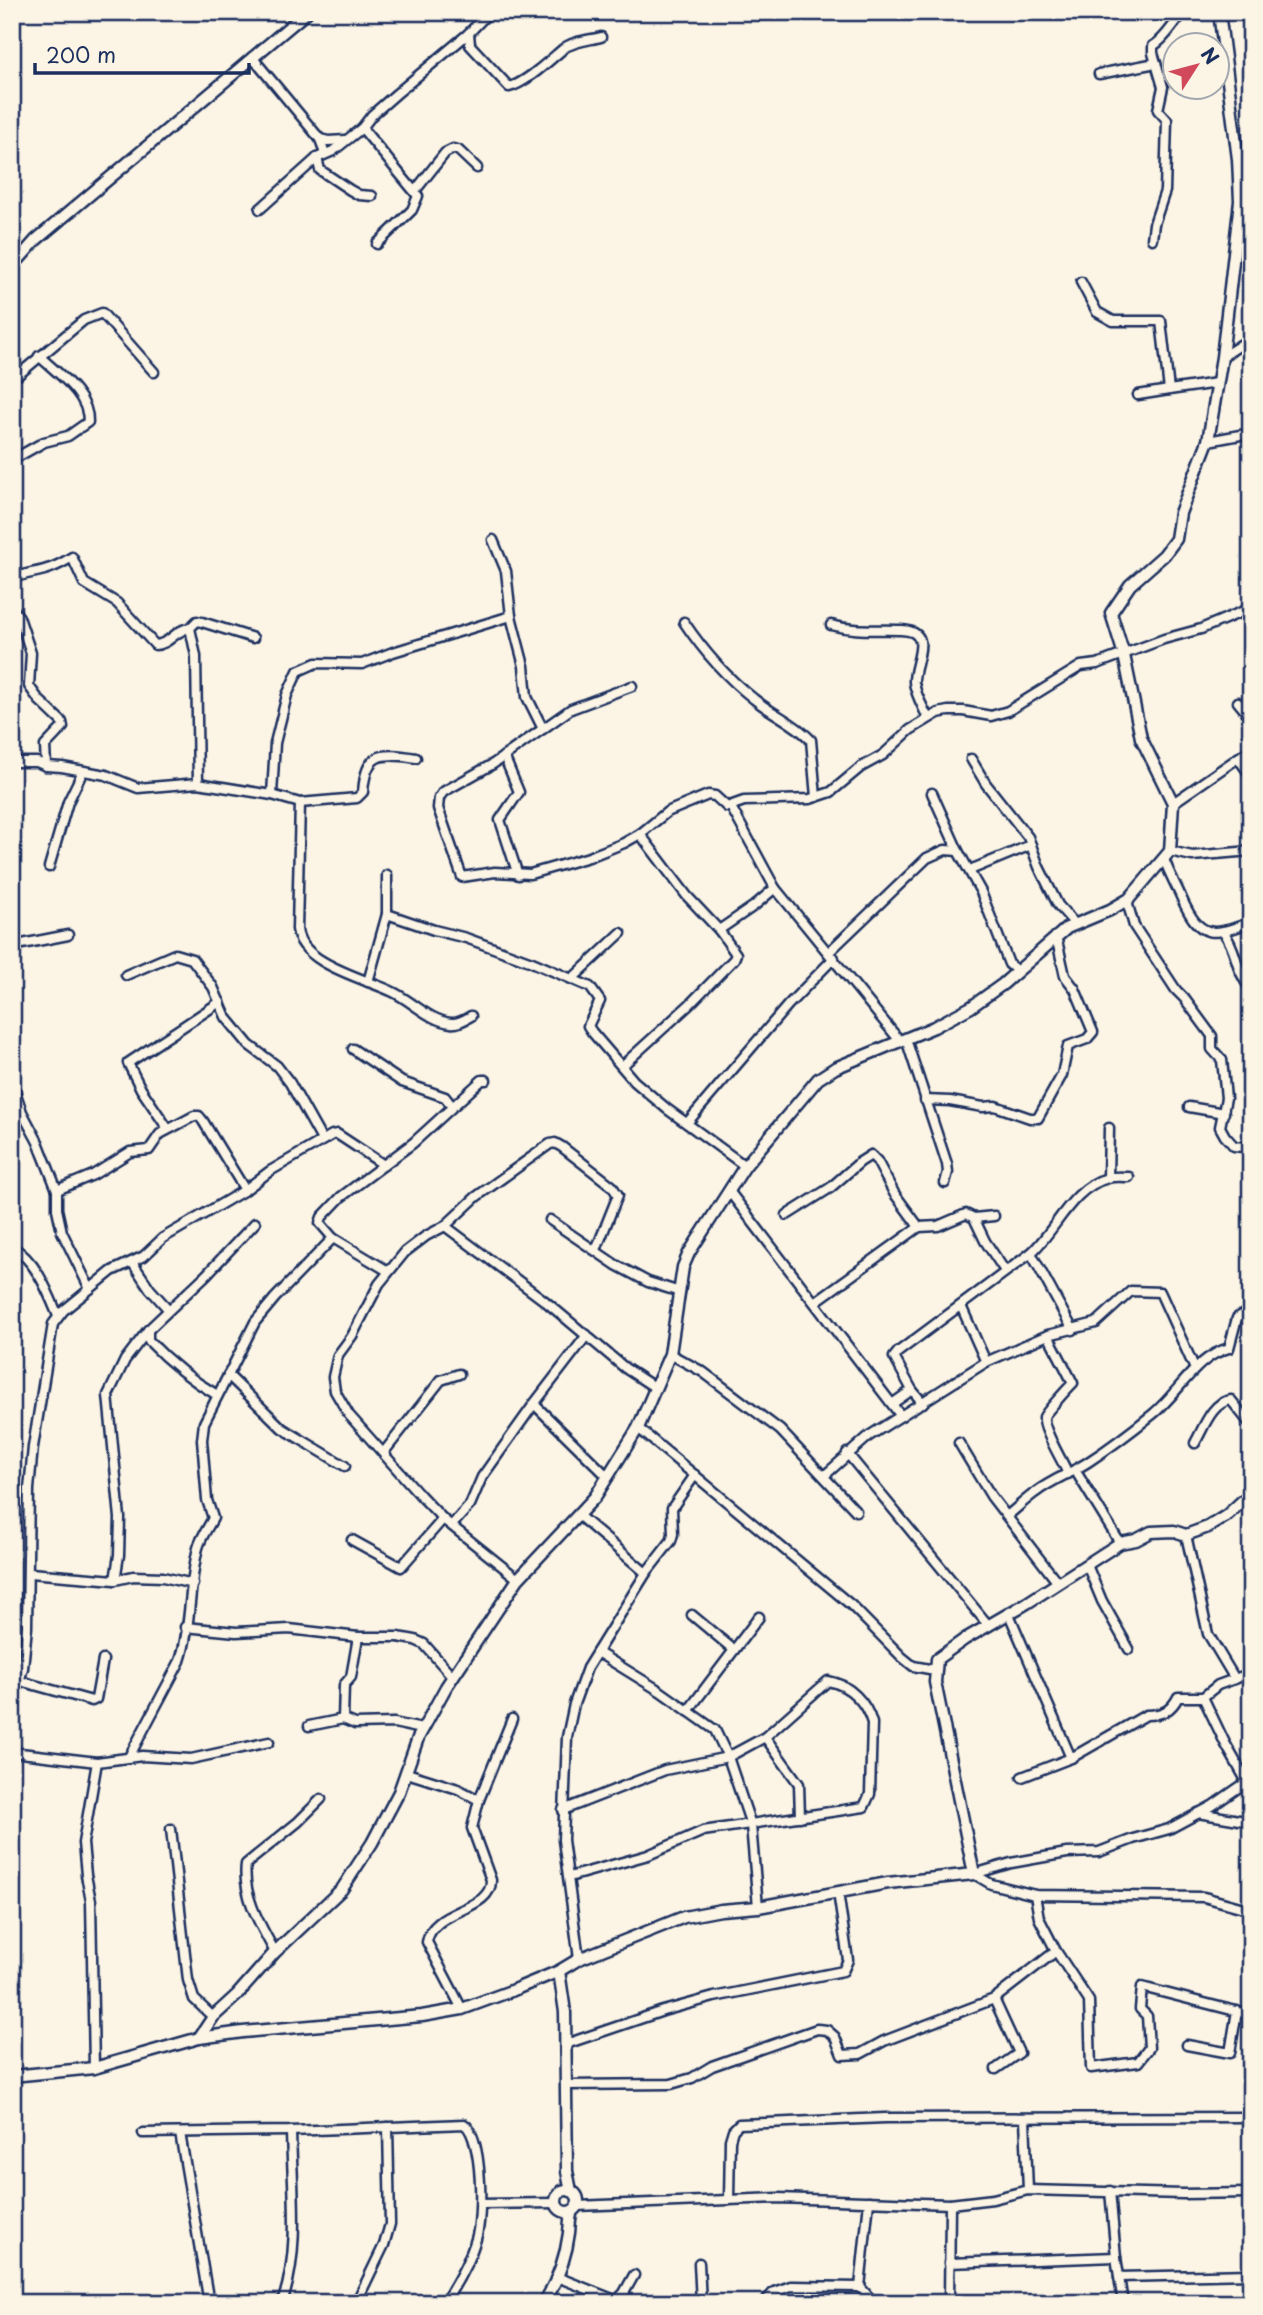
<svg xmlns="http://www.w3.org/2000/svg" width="1263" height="2315" font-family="'Playpen Sans',sans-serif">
<rect width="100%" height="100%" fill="#fcf5e5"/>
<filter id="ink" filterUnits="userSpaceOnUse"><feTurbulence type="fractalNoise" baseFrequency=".0143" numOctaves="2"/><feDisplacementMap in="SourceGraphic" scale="14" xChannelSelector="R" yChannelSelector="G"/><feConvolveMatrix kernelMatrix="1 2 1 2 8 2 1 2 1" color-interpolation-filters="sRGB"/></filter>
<g filter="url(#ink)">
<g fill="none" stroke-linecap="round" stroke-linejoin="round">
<defs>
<g id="minor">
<path d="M469 33 470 45 509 87C525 84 551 59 563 49 572 41 590 40 601 37"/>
<path d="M252 57 320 139 325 154"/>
<path d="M1099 74 1156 63"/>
<path d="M362 128 418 196 412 210 377 244"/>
<path d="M320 139 328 141 346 140"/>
<path d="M317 158 320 170 350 190 359 195 372 196"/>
<path d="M415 191 445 153 453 149 458 150 477 168"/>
<path d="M260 209 317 158 333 151 362 128 372 115 396 94 469 33 489 12"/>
<path d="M1152 239 1154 224 1165 191 1167 120 1158 110 1163 87 1153 53V46C1167 38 1173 22 1185 12"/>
<path d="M1081 282 1097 312 1113 321H1161L1169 390 1217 383"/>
<path d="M1222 357 1251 338"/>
<path d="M18 375 84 320 102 313 154 372"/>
<path d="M1138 395 1169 390"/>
<path d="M1208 441 1251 433"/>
<path d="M12 460 44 442 68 436 88 422C89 394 58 374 39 356"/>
<path d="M493 540 506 571 511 616 524 666 527 697 543 729"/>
<path d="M12 578C38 570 47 573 72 557L84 583 117 603 155 645C169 645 176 629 190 628"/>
<path d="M12 608 19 617 31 653 29 686 39 700 62 722 63 727 45 746 46 766"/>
<path d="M684 622C704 652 726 677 754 699 772 714 794 722 811 740L816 797"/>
<path d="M831 625C856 632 876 629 901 630 936 631 913 663 914 682 915 694 923 707 928 718"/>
<path d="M632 686 571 709 493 764 443 792 439 798 438 808 462 877 495 872 530 874 589 857 624 843 640 834 667 812 708 795 715 796 727 807 744 801 810 799 831 792 861 767 883 755 910 730 938 713 948 711H963L991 716 1008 711 1081 666 1097 664 1164 639 1201 629 1251 608"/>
<path d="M1238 702 1251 718"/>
<path d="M504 756 519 792 500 820 518 875"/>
<path d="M1238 758 1251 776"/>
<path d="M971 759 986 784 1028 837 1039 867 1058 905 1075 924"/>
<path d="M12 762H37L46 766 62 767 106 775 138 788 198 783 272 795 300 803 357 798 363 792C366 753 379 752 416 758"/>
<path d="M198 783 196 656 190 628 197 621 202 622 253 638"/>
<path d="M932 793 958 851 981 892 1009 964 1017 971"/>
<path d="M272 795 275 743 287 695 298 671 316 663 362 664 393 652 511 616"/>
<path d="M300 803 297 929C300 964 367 979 393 992 412 1001 430 1021 451 1023 458 1024 464 1020 471 1016"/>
<path d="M1173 803 1251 749"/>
<path d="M731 807 775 888 900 1041"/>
<path d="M1170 851 1192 856 1251 851"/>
<path d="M1164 859C1169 873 1176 885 1182 899 1200 939 1212 937 1251 922"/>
<path d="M49 867 68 802 83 771"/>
<path d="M970 870 1031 845"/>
<path d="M1129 899 1128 905 1134 926 1176 990 1184 998 1212 1036V1049L1222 1060 1226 1098 1220 1127 1225 1136 1234 1146 1251 1148"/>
<path d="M387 914 434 930 466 938 532 962 590 987 600 1001 588 1026 592 1032 634 1081 667 1109 745 1166"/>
<path d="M719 930 754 906 775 888"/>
<path d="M1224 933C1238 951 1234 969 1251 989"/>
<path d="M12 946 68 935"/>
<path d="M829 952 927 858 945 850 958 851"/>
<path d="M126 975 175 954 192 959 213 987 226 1017 249 1045 277 1066 290 1083 322 1140"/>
<path d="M573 978 621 933"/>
<path d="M368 982 387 914V875"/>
<path d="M906 1039 947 1164 948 1172 945 1183"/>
<path d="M353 1049 402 1082 445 1097 452 1106"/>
<path d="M622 1066 689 1005 734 959 736 954 719 930 687 896 640 834"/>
<path d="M12 1082 22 1112 38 1142 57 1190V1209L62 1232 90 1289"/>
<path d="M925 1100 950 1101 983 1107 995 1106 1030 1118H1038L1062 1075 1068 1046 1087 1039 1093 1032 1075 989 1065 976 1056 936"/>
<path d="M1189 1107 1224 1113"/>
<path d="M687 1123 788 1005 834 958"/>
<path d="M168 1129 141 1089 128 1063 220 1002"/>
<path d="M1108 1178 1109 1128"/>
<path d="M57 1190 93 1175 130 1152 149 1150 160 1134 194 1116H199L203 1121 245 1190"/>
<path d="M729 1191 901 1416"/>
<path d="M787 1215 830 1188 860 1162 871 1155 877 1161 894 1193 919 1227"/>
<path d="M974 1218 994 1216"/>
<path d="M550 1220 616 1265 648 1282 680 1292"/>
<path d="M445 1226 545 1301 625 1368 654 1387"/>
<path d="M12 1247C36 1260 48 1292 58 1316"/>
<path d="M1031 1253 1073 1330"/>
<path d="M132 1262 150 1289 168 1309"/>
<path d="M388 1271 333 1238 320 1223 322 1217 341 1197 413 1143 482 1080H486"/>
<path d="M815 1302 919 1227 938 1226 966 1214 974 1218 985 1241 1005 1271"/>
<path d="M961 1306 986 1362"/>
<path d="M148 1330V1340C169 1362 191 1380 217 1395"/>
<path d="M1048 1335 1073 1383C1069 1387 1045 1413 1044 1417 1042 1429 1063 1461 1068 1474"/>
<path d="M670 1354 703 1372 780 1430 856 1511"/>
<path d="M228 1375 282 1428 345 1466"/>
<path d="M923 1403 912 1390 894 1357 898 1352 1031 1253C1056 1230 1072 1187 1108 1178 1114 1176 1123 1177 1129 1177"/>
<path d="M534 1404 607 1476"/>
<path d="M892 1404 912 1390"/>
<path d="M638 1428 851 1605 902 1657 913 1666 935 1670"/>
<path d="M959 1443 991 1496 1058 1583"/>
<path d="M1195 1443C1204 1427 1212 1402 1231 1400L1251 1425"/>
<path d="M384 1452 441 1380 459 1374"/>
<path d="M847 1453 989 1626"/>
<path d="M1075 1470 1120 1543"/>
<path d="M824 1476 869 1436 986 1362 1048 1335 1096 1323 1131 1291 1160 1292 1195 1369"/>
<path d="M578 1515 646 1573"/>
<path d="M1007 1516C1017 1508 1026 1499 1036 1492 1052 1480 1071 1473 1088 1462 1111 1447 1132 1431 1153 1414 1179 1393 1195 1357 1229 1348L1237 1318 1244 1314"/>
<path d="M452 1525 470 1505 482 1477 534 1404 587 1335"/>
<path d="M1186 1535 1208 1634 1235 1679"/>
<path d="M352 1540 401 1567 443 1519"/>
<path d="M1087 1565 1102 1601 1129 1649"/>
<path d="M30 1573 115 1580 133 1576 163 1577 193 1584"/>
<path d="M518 1579 443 1519 421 1496 349 1415 335 1391 333 1377 338 1355 352 1336 379 1284 405 1252 426 1236 445 1226 476 1197 550 1144 555 1143 562 1147 612 1186 618 1195 596 1250"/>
<path d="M115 1580 119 1555 120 1518 108 1395 125 1360 148 1330 206 1275 255 1223"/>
<path d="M1009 1614 1071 1758"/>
<path d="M692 1615 734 1650"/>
<path d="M185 1627 236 1632 289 1629 358 1637H398L415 1640 424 1644 453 1677"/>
<path d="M597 1652 660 1691 715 1730 728 1757 751 1825 758 1907"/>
<path d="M20 1681 92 1701 96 1699 103 1660"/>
<path d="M1203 1697 1225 1743 1247 1782"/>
<path d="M12 1708 23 1668 27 1627 29 1489 33 1447 53 1324 63 1311 112 1271 144 1256 163 1238 245 1190 270 1171 332 1135 337 1134 384 1165"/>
<path d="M688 1711 759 1617"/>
<path d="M343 1719 344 1685 351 1677 358 1637"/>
<path d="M309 1726 343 1719 355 1724 394 1723 422 1729"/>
<path d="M765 1737 799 1784 800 1817"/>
<path d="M12 1752 97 1762 142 1756 191 1759 269 1742"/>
<path d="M129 1757 180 1661C191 1628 189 1583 198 1548 201 1537 208 1528 213 1518L207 1500 202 1440 204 1423 255 1322 275 1298 333 1238"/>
<path d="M407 1773 458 1789 479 1800"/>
<path d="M1022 1777 1071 1758 1146 1715C1162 1715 1171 1711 1178 1697H1203L1218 1685 1251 1673"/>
<path d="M563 1810 665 1770 728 1757 765 1737 828 1681C850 1685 866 1702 872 1723L870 1794 864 1807 703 1831 648 1855 569 1877"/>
<path d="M1198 1813 1251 1822"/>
<path d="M171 1829 188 1980 194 1999 213 2017"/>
<path d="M974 1874 1011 1863 1067 1853 1099 1852 1133 1839 1169 1829 1212 1806 1251 1779"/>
<path d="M974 1874 991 1884 1035 1895 1204 1897 1251 1910"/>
<path d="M1035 1895 1039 1918 1056 1951 1089 2001 1091 2068 1138 2062 1149 2048 1147 2016 1140 2009 1142 1987 1251 2015"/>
<path d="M275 1952C260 1925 242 1895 246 1864L298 1822 321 1799"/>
<path d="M579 1959 563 1840 567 1737 574 1704 587 1668 646 1573 671 1541 673 1534 672 1508 695 1475"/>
<path d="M994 1999 1019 2053 996 2069"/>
<path d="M462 2009 427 1942C432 1908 492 1912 491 1880L472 1828 479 1800 512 1719"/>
<path d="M566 2044 663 2011 714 1997 843 1971 848 1960 838 1892"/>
<path d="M1187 2045 1230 2053 1237 2011"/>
<path d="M94 2068 91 1901 86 1875 83 1843 97 1762"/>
<path d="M566 2085 671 2084 692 2078 712 2066 817 2029 827 2030 835 2037 842 2055 860 2054 884 2041 994 1999 1056 1951"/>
<path d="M1025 2119 1028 2190"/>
<path d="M143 2133 291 2131 464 2124C483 2136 483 2218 476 2239 469 2262 457 2283 444 2303"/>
<path d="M180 2133 209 2303"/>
<path d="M1110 2191 1116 2257 1123 2303"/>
<path d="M729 2200 730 2140 733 2130 739 2124 885 2118 1251 2117"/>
<path d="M869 2201 860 2287 874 2303"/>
<path d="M481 2204 556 2203"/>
<path d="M576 2206 778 2198 950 2204 993 2199 1028 2190 1183 2194 1251 2193"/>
<path d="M699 2263 701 2303"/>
<path d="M949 2263 1116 2257"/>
<path d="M557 2277 615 2300"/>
<path d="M1119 2277 1251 2274"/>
<path d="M282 2303C301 2249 292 2187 291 2131"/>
<path d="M356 2303 384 2245 390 2224 388 2127"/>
<path d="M614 2303 624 2293 634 2275"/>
<path d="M764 2303 774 2292 791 2286 860 2287"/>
<path d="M949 2303 950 2204"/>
</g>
<g id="tertiary">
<path d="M12 267 36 240 307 12"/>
<path d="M559 1971 565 2012 567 2171 571 2191"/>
<path d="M199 2038 213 2017 237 1995 275 1952 342 1889 372 1843 399 1792 418 1738 446 1687 518 1579 595 1497 638 1428 670 1354 683 1267 689 1253 745 1166 818 1079 835 1068 934 1027 971 1007 1003 984 1067 928 1110 910 1129 899 1170 851 1173 803 1141 738 1124 655 1111 613 1130 585 1164 555 1176 539 1180 513 1208 441 1222 357 1240 201 1238 159 1219 12"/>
<path d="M12 2076 94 2068 199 2038 243 2032 422 2016 462 2009 511 1991 559 1971 579 1959 684 1917 721 1910 758 1907 888 1883 974 1874 935 1682 937 1659 965 1639 1027 1603 1120 1543 1136 1540 1151 1532 1174 1531 1186 1535 1208 1527 1226 1516 1251 1493"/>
<circle cx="567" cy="2201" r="11"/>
<path d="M544 2303C556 2283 566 2257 569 2233 570 2225 569 2219 572 2211"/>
</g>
</defs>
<use href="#minor" stroke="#1b2f5e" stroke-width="13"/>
<use href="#tertiary" stroke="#1b2f5e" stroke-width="15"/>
<use href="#minor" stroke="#fcf5e5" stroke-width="8"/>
<use href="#tertiary" stroke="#fcf5e5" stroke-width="10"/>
</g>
</g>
<rect width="1263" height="2315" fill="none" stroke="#fcf5e5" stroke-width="42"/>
<rect x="21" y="21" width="1221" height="2273" fill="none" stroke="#1b2f5e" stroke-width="2.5" filter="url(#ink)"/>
<g transform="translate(1196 66) rotate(54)"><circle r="33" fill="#fcf5e5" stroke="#a2a6af" stroke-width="2"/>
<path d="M0-5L12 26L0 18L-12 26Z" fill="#d1495b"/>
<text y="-10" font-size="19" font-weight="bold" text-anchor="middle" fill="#1b2f5e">N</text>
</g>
<path d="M35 63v10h214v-10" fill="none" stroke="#1b2f5e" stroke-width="3.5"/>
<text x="46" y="63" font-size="21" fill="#1b2f5e" stroke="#fcf5e5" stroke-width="5" paint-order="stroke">200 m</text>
</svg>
